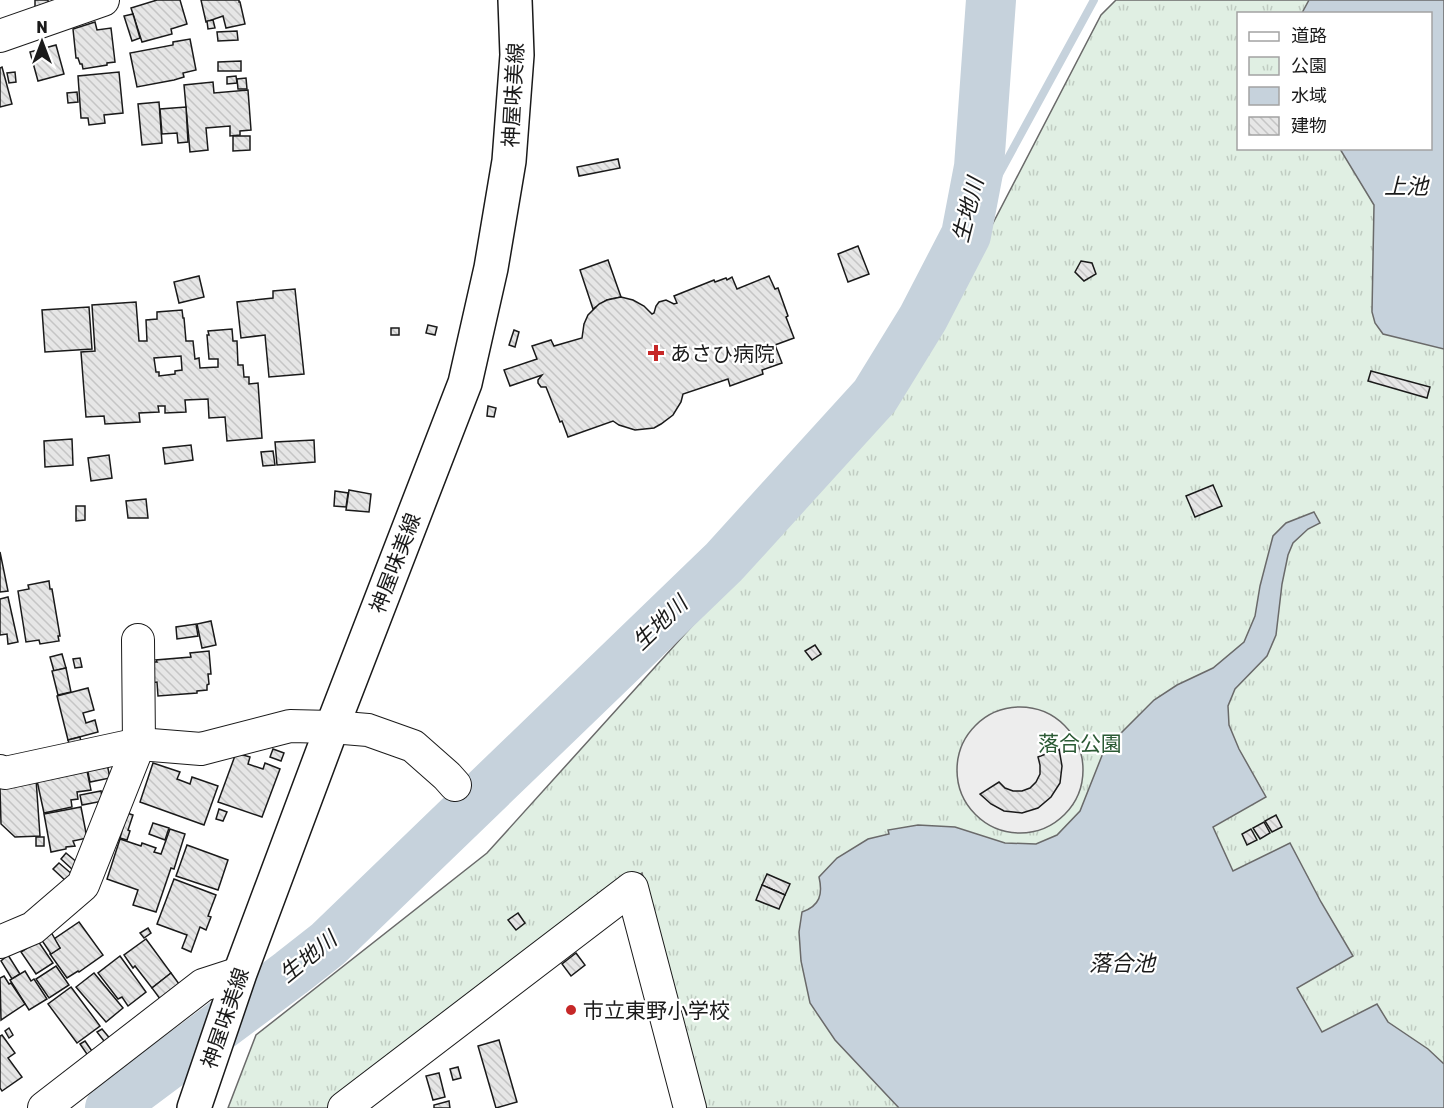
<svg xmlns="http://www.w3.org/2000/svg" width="1444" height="1108" font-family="Rubik,'Noto Sans JP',sans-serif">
<defs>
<pattern id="park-tufts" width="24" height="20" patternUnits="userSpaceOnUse" patternTransform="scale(1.5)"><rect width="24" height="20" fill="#e0efe3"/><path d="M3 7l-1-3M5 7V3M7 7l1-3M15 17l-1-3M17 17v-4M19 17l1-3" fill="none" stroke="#c0ccc2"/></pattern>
<pattern id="building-back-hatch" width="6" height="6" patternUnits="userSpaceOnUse" patternTransform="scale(1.5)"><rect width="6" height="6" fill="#e6e6e6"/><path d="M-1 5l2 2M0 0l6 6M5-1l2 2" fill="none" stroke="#c5c5c5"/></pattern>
</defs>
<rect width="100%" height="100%" fill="#fff"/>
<path fill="url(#park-tufts)" stroke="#6a6a6a" stroke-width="1.5" fill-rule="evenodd" d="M1116 0H1444V1108H706L642 873 328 1108H228L256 1035 487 853 730 584 839 467 901 386 950 306 1101 15ZM1238 14H1430V148H1238Z"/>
<circle fill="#ededed" stroke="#6a6a6a" stroke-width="1.5" cx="1020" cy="770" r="63"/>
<g fill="#c6d2dc" stroke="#6a6a6a" stroke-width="1.5">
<path d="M1309 0H1444V349L1383 334 1375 323 1372 312 1374 205 1340 149 1430 148V14L1302 13Z"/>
<path d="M1314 512 1320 523 1308 529 1293 543 1288 555 1282 584 1276 635 1267 656 1235 689 1228 706 1229 725 1239 749 1266 797 1213 827 1233 871 1290 843 1321 902 1353 956 1297 988 1322 1032 1377 1004 1388 1022 1428 1049 1444 1064V1108H899L835 1040 810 1003 801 961 799 932 802 912C820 906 823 894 819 877L837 858 868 839 889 834 888 830 918 825 955 827 1005 843 1036 844 1057 835 1080 811 1105 748 1113 735 1117 737 1154 700 1177 685 1213 668 1244 642 1255 616 1260 586 1273 536 1286 523Z"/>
</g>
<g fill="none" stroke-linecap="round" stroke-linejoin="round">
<path stroke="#c6d2dc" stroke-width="8" d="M966 235 1094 0"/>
<path stroke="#c6d2dc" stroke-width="50" d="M110 1108 291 973 328 944 724 562 875 396 923 318 966 235 979 167 991 0"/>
</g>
<g fill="url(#building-back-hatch)" stroke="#1a1a1a" stroke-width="1.5" fill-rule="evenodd">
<path d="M35 0H48L49 11 35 12Z"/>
<path d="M157 0H180L187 24 171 29 172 34 142 42 131 8Z"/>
<path d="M201 0H239V2H240L245 24 226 28 223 16 206 22Z"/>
<path d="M133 14 140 38 132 41 124 16Z"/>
<path d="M213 20 215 28 208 29 207 21Z"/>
<path d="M95 22 97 30 111 28 115 62 107 63V65L83 69 82 64H80L78 58H76L73 29Z"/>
<path d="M237 31 238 40 218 41 217 32Z"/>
<path d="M190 39 196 70 183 73 184 77 174 80 137 87 130 53 173 45V42Z"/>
<path d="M56 45 64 74 38 81 30 52Z"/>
<path d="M241 61V71H218V62Z"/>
<path d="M2 67 12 104 0 107V68Z"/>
<path d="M15 72 16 82 9 83 7 73Z"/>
<path d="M119 72 123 113 104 115 105 123 89 125 88 118H81L78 76Z"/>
<path d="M236 76 237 83 227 84V77Z"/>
<path d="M246 78 247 89H238L237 79Z"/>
<path d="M213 82 214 93 248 90 251 130 240 131V135L230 136V126L206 128 208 150 190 152 184 85Z"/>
<path d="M77 92 78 102 68 103 67 93Z"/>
<path d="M159 102 162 143 142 145 138 104Z"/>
<path d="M186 107 188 142 178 143 177 133 162 134 160 109Z"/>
<path d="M233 136H250V150L233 151Z"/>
<path d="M618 159 620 168 579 176 577 167Z"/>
<path d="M858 246 869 274 848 282 838 254Z"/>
<path d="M608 260 621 297 607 300 593 309 580 270Z"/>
<path d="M1081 261 1092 263 1096 274 1084 281 1075 272Z"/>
<path d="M199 276 204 297 179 303 174 282Z"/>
<path d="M769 276 775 289 778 288 788 316 786 317 794 338 775 345 782 363 762 370 763 374 730 386 728 379 683 394 681 402 673 415 661 424 654 428 635 430 619 425 613 421 568 437 562 421 560 422 546 387H541L538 383V380L542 375 510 386 504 370 537 359 532 346 551 340 554 346 582 338 584 324 588 315 599 304 607 300 621 297 633 300 644 306 652 314 654 313 656 306 659 302 666 300 674 304 677 303 674 296 714 280 715 282 726 278 727 280 732 277 737 289Z"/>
<path d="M295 289 304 374 269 377 265 335 241 338 237 302 273 298V291Z"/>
<path d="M136 302 139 341H147L146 320 157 319V312L182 310 183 318H184L186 341H193L195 359 199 358 200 368 218 367V359H209L207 335H209L208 331 232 329 233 341H237L238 365H243L244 377H249V384L258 383 262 438 227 441 225 417 209 418 208 399 185 400 186 412 165 413V406H158L159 412 139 413 140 422 105 424 104 416 86 417 81 352 95 351 92 305ZM181 356 182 370 175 371V374L159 376V372H156L154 358Z"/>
<path d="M89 307 92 349 45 352 42 310Z"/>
<path d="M428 325 437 327 435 335 426 333Z"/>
<rect x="391" y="328" width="8" height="7"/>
<path d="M514 330 519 332 515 347 509 345Z"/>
<path d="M1371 371 1430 387 1427 398 1368 381Z"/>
<path d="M488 406 496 408 494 417 487 416Z"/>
<path d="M72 439 73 465 45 467 44 441Z"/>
<path d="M314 440 315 462 277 465 275 442Z"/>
<path d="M191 445 193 460 165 464 163 448Z"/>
<path d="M273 451 275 465 263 466 261 452Z"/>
<path d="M109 455 112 478 91 481 88 458Z"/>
<path d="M1213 485 1222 506 1195 517 1186 496Z"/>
<path d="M349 490 371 494 369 512 346 510Z"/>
<path d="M335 491 348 493 346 507 334 506Z"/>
<path d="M146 499 148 518H128L126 501Z"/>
<path d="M76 506H85V520L76 521Z"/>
<path d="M0 552 8 591 0 592Z"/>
<path d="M49 581 50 589H52L60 636H58L59 641 40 644 39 640 26 642 18 591 29 589 28 585Z"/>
<path d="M8 597 18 642 8 644 7 634 0 635V599Z"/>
<path d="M211 621 216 645 202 648 197 624Z"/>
<path d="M196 624 198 636 177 639 176 627Z"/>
<path d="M815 645 821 654 812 660 805 651Z"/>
<path d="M209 651 211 674H208L209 684 207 685V690L197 691V693L158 696 157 682 150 683 149 662H157L156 660 191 657 190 653Z"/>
<path d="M62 654 66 668 54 671 50 657Z"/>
<path d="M80 658 82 667 75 668 73 659Z"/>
<path d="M66 668 71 692 58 695 52 671Z"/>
<path d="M88 688 94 710 83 713 86 723 95 720 98 732 68 740 57 696Z"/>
<path d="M80 737 81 743 70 746 68 740Z"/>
<path d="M273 749 284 753 281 761 270 757Z"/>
<path d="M1059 749 1062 766 1060 783 1051 797 1038 808 1022 813 1004 811 991 804 980 794 999 782 1005 788 1013 791H1022L1030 788 1036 782 1040 774V765L1038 757Z"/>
<path d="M236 753 250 757 248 764 263 769 265 763 280 769 262 817 218 802Z"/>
<path d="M106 759 110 778 90 782 86 763Z"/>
<path d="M153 763 180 772 177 779 190 784 192 777 218 786 204 825 140 802Z"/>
<path d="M86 766 91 790 77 792 78 799 71 800 72 807 44 813 36 776Z"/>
<path d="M36 779 40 836 15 837 1 824 0 788H10Z"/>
<path d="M101 791 103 801 82 805 80 795Z"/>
<path d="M81 807 87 838 73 841 75 846 66 847V849L51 852 44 814Z"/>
<path d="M219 809 227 812 223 821 216 819Z"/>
<path d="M127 813 133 815 128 830 130 831 127 840 120 838Z"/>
<path d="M1276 815 1282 827 1272 832 1265 821Z"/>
<path d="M1264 822 1270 833 1260 839 1253 828Z"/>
<path d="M153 823 169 828 165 840 149 834Z"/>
<path d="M170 829 185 834 174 869 171 868 156 912 133 905 138 890 107 879 120 839 141 846 142 843 156 848 154 852 161 854Z"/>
<path d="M1251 829 1257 840 1247 845 1242 834Z"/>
<rect x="36" y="837" width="8" height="9"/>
<path d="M187 845 228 860 218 890 176 876Z"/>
<path d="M66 853 79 864 73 870 61 859Z"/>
<path d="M59 863 73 875 67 882 53 869Z"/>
<path d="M767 874 790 884 785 895 762 885Z"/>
<path d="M174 879 216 895 208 916 211 917 206 930 200 927 191 952 182 948 187 935 157 924Z"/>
<path d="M762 885 785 895 779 909 756 900Z"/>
<path d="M518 913 525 923 516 930 508 920Z"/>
<path d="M79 922 103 955 79 972 78 971 67 978 50 954 60 948 54 939Z"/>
<path d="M148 928 151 933 144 938 140 933Z"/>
<path d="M51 932 60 948 51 954 41 939Z"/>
<path d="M146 939 171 973 152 988 135 966 133 968 124 955Z"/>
<path d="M38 941 53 963 36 974 21 952Z"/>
<path d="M576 953 585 965 571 976 562 964Z"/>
<path d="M8 955 20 974 12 979 1 961Z"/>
<path d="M120 956 146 992 128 1006 122 997 118 999 98 973Z"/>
<path d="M56 966 69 985 49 998 36 979Z"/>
<path d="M25 971 31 981 34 979 47 999 29 1010 10 980Z"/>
<path d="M94 973 123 1008 106 1022 76 987Z"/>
<path d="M171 973 182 988 163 1003 152 988Z"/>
<path d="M4 976 9 984 11 983 25 1004 1 1020 0 978Z"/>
<path d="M71 987 100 1026 77 1043 48 1004Z"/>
<path d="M9 1028 13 1035 9 1038 5 1031Z"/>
<path d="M102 1029 112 1041 107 1045 97 1032Z"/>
<path d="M2 1035 15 1053 8 1058 22 1077 2 1091 0 1088V1036Z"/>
<path d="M499 1040 517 1102 496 1108 478 1046Z"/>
<path d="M85 1041 94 1054 89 1057 80 1044Z"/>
<path d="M458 1067 461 1078 453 1080 450 1069Z"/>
<path d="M439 1073 445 1097 433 1100 426 1076Z"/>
<path d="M449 1101 450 1108H434V1105Z"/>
</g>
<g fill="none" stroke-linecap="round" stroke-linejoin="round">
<defs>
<g id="minor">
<path d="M0 36 103 0"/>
<path d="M0 771 5 773 139 744 201 749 290 726 332 727 368 730 413 746 447 776 455 785"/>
<path d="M0 942 33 928 83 885 139 744 138 640"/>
<path d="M44 1108 203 985 240 973"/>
<path d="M344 1108 632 888 690 1108"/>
</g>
<path id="major" d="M194 1108 240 973 332 727 465 383 491 268 509 161 517 55 515 0"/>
</defs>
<use href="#minor" stroke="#1a1a1a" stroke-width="34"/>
<use href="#major" stroke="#1a1a1a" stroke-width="36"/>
<use href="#minor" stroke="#fff" stroke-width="32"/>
<use href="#major" stroke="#fff" stroke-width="33"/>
</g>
<g fill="#c62828" stroke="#fff" stroke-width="2">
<path d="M653 344h6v6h6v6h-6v6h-6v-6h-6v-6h6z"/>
<circle cx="571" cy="1010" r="6"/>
</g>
<g text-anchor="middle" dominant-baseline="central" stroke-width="4.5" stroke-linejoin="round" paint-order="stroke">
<g font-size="21" fill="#1a1a1a" stroke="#fff">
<text transform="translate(513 95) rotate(-87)">神屋味美線</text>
<text transform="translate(395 563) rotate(-69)">神屋味美線</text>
<text transform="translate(225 1018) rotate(-71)">神屋味美線</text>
</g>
<g font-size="21" fill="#1a1a1a" stroke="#fff" text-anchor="start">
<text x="670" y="353">あさひ病院</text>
<text x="583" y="1010">市立東野小学校</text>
</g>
<g font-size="21" fill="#2b5a34" stroke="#fff">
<text x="1080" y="743">落合公園</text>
</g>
<g font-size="22" font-style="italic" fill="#1a1a1a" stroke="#fff">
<text x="1406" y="186">上池</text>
<text transform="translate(968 210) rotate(-76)">生地川</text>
<text transform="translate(660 623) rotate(-44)">生地川</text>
<text transform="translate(308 957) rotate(-39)">生地川</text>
<text x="1122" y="963">落合池</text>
</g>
</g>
<rect x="1237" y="12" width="195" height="138" fill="#ffffff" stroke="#a3a3a3" stroke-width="1.5"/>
<rect x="1249" y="32" width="30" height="9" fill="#ffffff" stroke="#a3a3a3" stroke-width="1.5"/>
<text x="1291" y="42" font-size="18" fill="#1a1a1a">道路</text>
<rect x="1249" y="57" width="30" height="18" fill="url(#park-tufts)" stroke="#a3a3a3" stroke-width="1.5"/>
<text x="1291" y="72" font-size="18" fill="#1a1a1a">公園</text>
<rect x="1249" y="87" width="30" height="18" fill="#c6d2dc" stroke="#a3a3a3" stroke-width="1.5"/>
<text x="1291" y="102" font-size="18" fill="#1a1a1a">水域</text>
<rect x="1249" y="117" width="30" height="18" fill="url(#building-back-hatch)" stroke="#a3a3a3" stroke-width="1.5"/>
<text x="1291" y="132" font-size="18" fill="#1a1a1a">建物</text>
<g transform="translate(42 42)" stroke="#ffffff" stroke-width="4.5" paint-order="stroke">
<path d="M0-4.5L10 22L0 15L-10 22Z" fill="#1a1a1a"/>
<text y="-9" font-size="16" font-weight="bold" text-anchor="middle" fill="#1a1a1a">N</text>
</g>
</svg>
